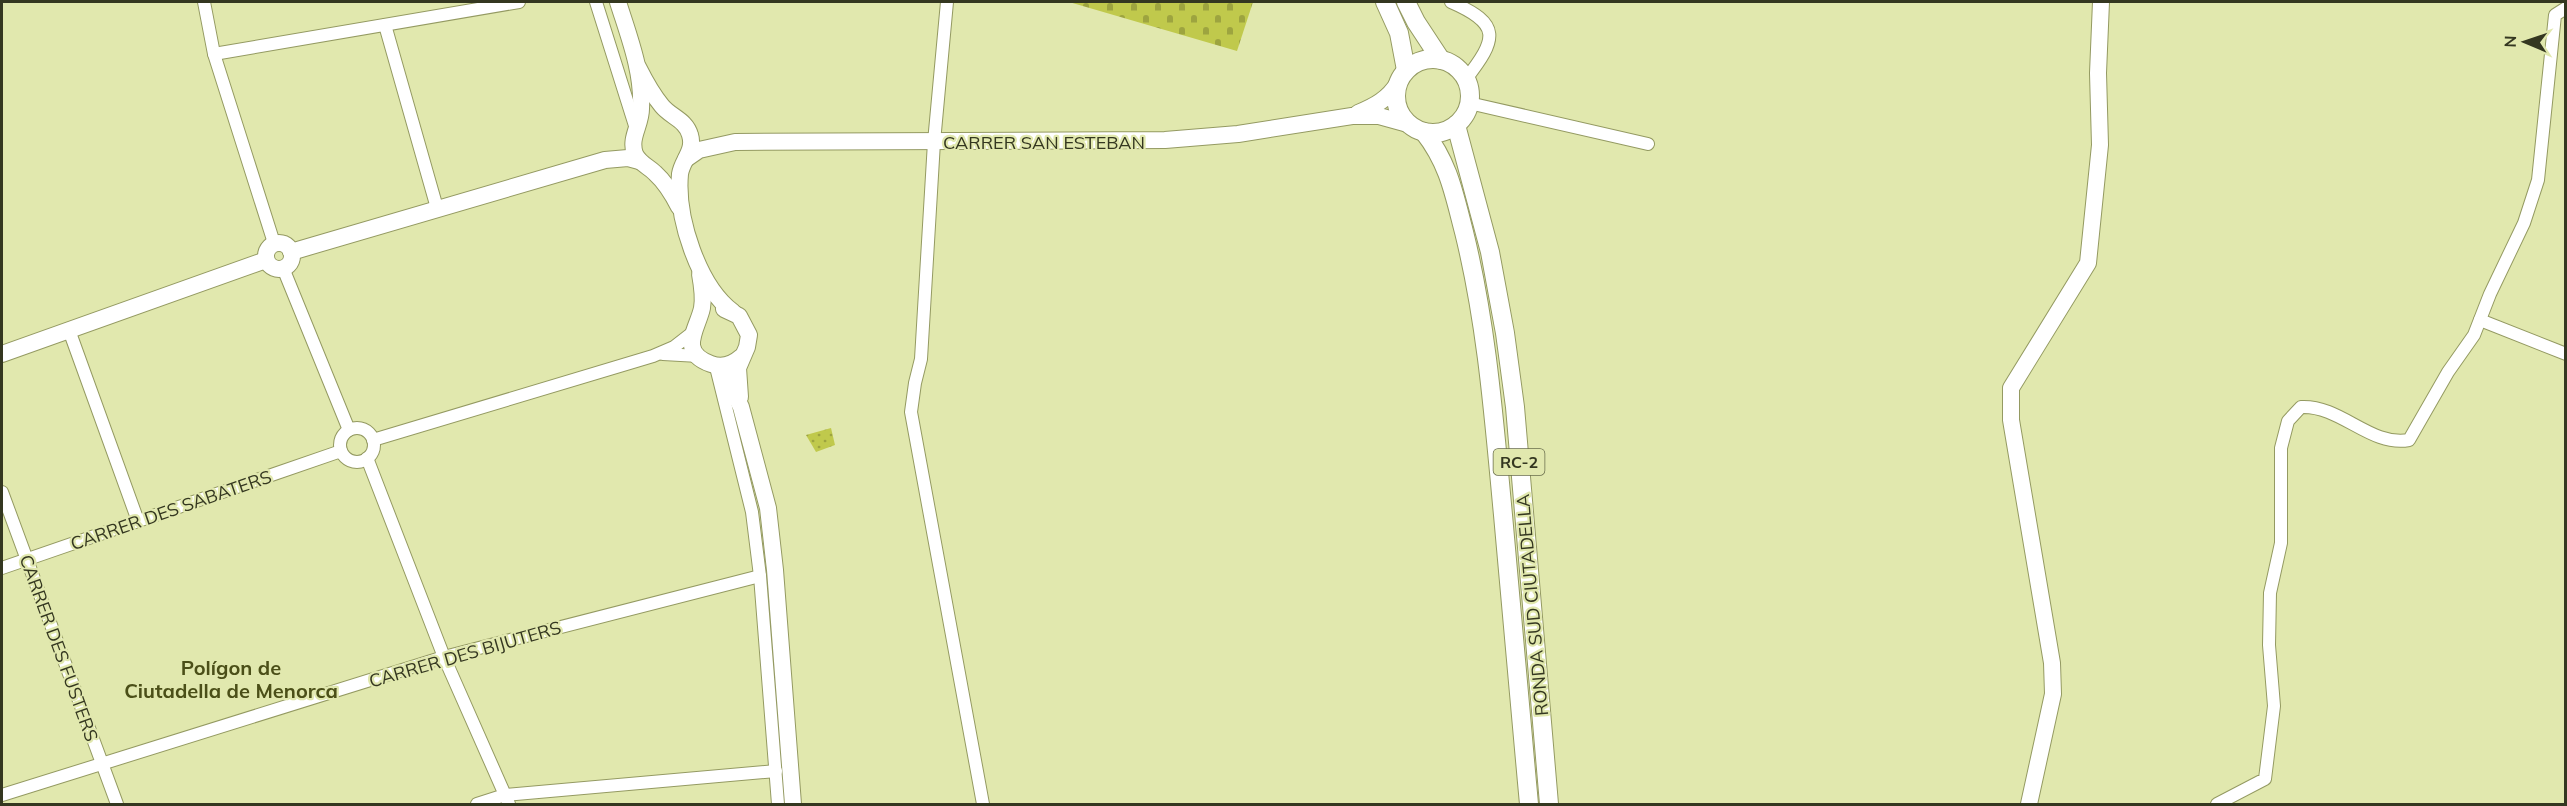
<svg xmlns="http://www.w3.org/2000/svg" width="2567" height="806" font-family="Mulish,sans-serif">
<defs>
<pattern id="cemetery-stones" width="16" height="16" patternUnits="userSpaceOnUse" patternTransform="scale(1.5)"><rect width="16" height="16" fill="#c0c94c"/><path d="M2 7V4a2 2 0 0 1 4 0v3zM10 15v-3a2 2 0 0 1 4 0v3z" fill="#9da43f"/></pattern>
<pattern id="garden-dots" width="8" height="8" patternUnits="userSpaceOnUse" patternTransform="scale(1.5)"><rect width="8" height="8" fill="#c0c94c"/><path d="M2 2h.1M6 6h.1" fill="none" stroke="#9da43f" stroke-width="1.8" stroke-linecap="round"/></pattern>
</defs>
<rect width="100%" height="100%" fill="#e1e8ae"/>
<path fill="url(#cemetery-stones)" d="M1069 2H1253L1237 51Z"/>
<path fill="url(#garden-dots)" d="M831 428 835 445 816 452 806 435Z"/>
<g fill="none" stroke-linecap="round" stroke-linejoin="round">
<defs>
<g id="street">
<path d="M204 2 214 54 274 243"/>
<path d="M596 2 636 129"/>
<path d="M947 2 934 142 921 359 915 383 911 412 983 804"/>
<path d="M1451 2C1502 24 1497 39 1466 79"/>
<path d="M385 25 437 208"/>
<path d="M214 54 519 2"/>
<path d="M1469 103 1648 144"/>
<path d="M283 268 349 430"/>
<path d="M2480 320 2566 354"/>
<path d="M69 330 138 521"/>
<path d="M663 354 699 356"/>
<path d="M716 367 752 512 760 576 778 804"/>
<circle cx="357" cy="445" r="17"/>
<path d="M373 440 653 356 674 347 692 333"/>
<path d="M367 458 444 657 509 804"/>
<path d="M2 492 117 804"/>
<path d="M2 568 341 451"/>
<path d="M2 795 444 657 760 576"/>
<path d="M477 804 505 795 776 771"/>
<path d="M2217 804 2265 779 2274 706 2269 645 2270 593 2281 543V448L2288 421 2301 407C2341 405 2370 447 2409 440L2448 372 2474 335 2490 294 2524 223 2538 180 2555 15 2566 8"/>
</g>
<g id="secondary">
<path d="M618 2C629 37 643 72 641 109 641 125 629 138 635 154 640 164 648 166 655 173 665 182 673 195 679 207"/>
<path d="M638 67C645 81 652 94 662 106 671 117 686 120 690 135 695 151 682 160 680 174 676 217 698 286 733 312"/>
<path d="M1358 113C1375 106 1388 99 1398 83"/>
<path d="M686 159 699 150 735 142 1165 140 1238 134 1352 116H1379L1408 124"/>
<circle cx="279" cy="256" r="13"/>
<path d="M291 252 605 160 628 158 639 161"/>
<path d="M700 274C702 285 704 297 702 308 698 328 677 352 711 364 722 368 732 365 741 357"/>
<path d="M724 309 739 316 749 335 747 347 738 368 740 397"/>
<path d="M2 354 266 260"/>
<path d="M717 366 728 380 741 407 768 508 775 570 793 804"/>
<path d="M2029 804 2053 694 2052 663 2011 420V388L2088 263 2100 145 2098 73 2101 2"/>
</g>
<g id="primary">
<path d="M1385 2 1399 33 1406 70"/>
<path d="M1406 2 1416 22 1441 60"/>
<circle cx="1433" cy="96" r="37"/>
<path d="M1456 125 1490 252 1505 333 1515 407 1549 804"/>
<path d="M1424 132C1449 164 1454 194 1464 232 1487 325 1494 420 1503 515 1512 612 1520 708 1529 804"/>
</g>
</defs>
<use href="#street" stroke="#949a62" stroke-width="14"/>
<use href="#secondary" stroke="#949a62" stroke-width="18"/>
<use href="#primary" stroke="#949a62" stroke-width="20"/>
<use href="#street" stroke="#fff" stroke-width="12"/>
<use href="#secondary" stroke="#fff" stroke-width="16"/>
<use href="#primary" stroke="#fff" stroke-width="18"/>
</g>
<g text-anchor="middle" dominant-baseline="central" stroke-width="4.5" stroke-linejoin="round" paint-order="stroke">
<rect fill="#e1e8ae" stroke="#686c4b" stroke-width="1.5" x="1493.5" y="449" width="51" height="26" rx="4.5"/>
<g font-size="16" font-weight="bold" fill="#343720">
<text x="1519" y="462">RC-2</text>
</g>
<g font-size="18" fill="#343720" stroke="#e1e8ae">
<text x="1044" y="142">CARRER SAN ESTEBAN</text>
<text transform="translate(171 510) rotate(-19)">CARRER DES SABATERS</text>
<text transform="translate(1532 605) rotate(-95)">RONDA SUD CIUTADELLA</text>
<text transform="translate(59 648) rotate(70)">CARRER DES FUSTERS</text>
<text transform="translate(465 654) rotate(-16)">CARRER DES BIJUTERS</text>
</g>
<g font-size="20" font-weight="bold" fill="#4b4f18" stroke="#e1e8ae">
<text x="231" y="667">Polígon de<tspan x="231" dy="23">Ciutadella de Menorca</tspan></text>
</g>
</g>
<rect width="2567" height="806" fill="none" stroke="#343720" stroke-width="6"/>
<g transform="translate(2525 42) rotate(272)" stroke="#e1e8ae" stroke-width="4.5" paint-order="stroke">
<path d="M0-4.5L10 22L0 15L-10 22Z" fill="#343720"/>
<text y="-9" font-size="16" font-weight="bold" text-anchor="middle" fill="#343720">N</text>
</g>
</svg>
